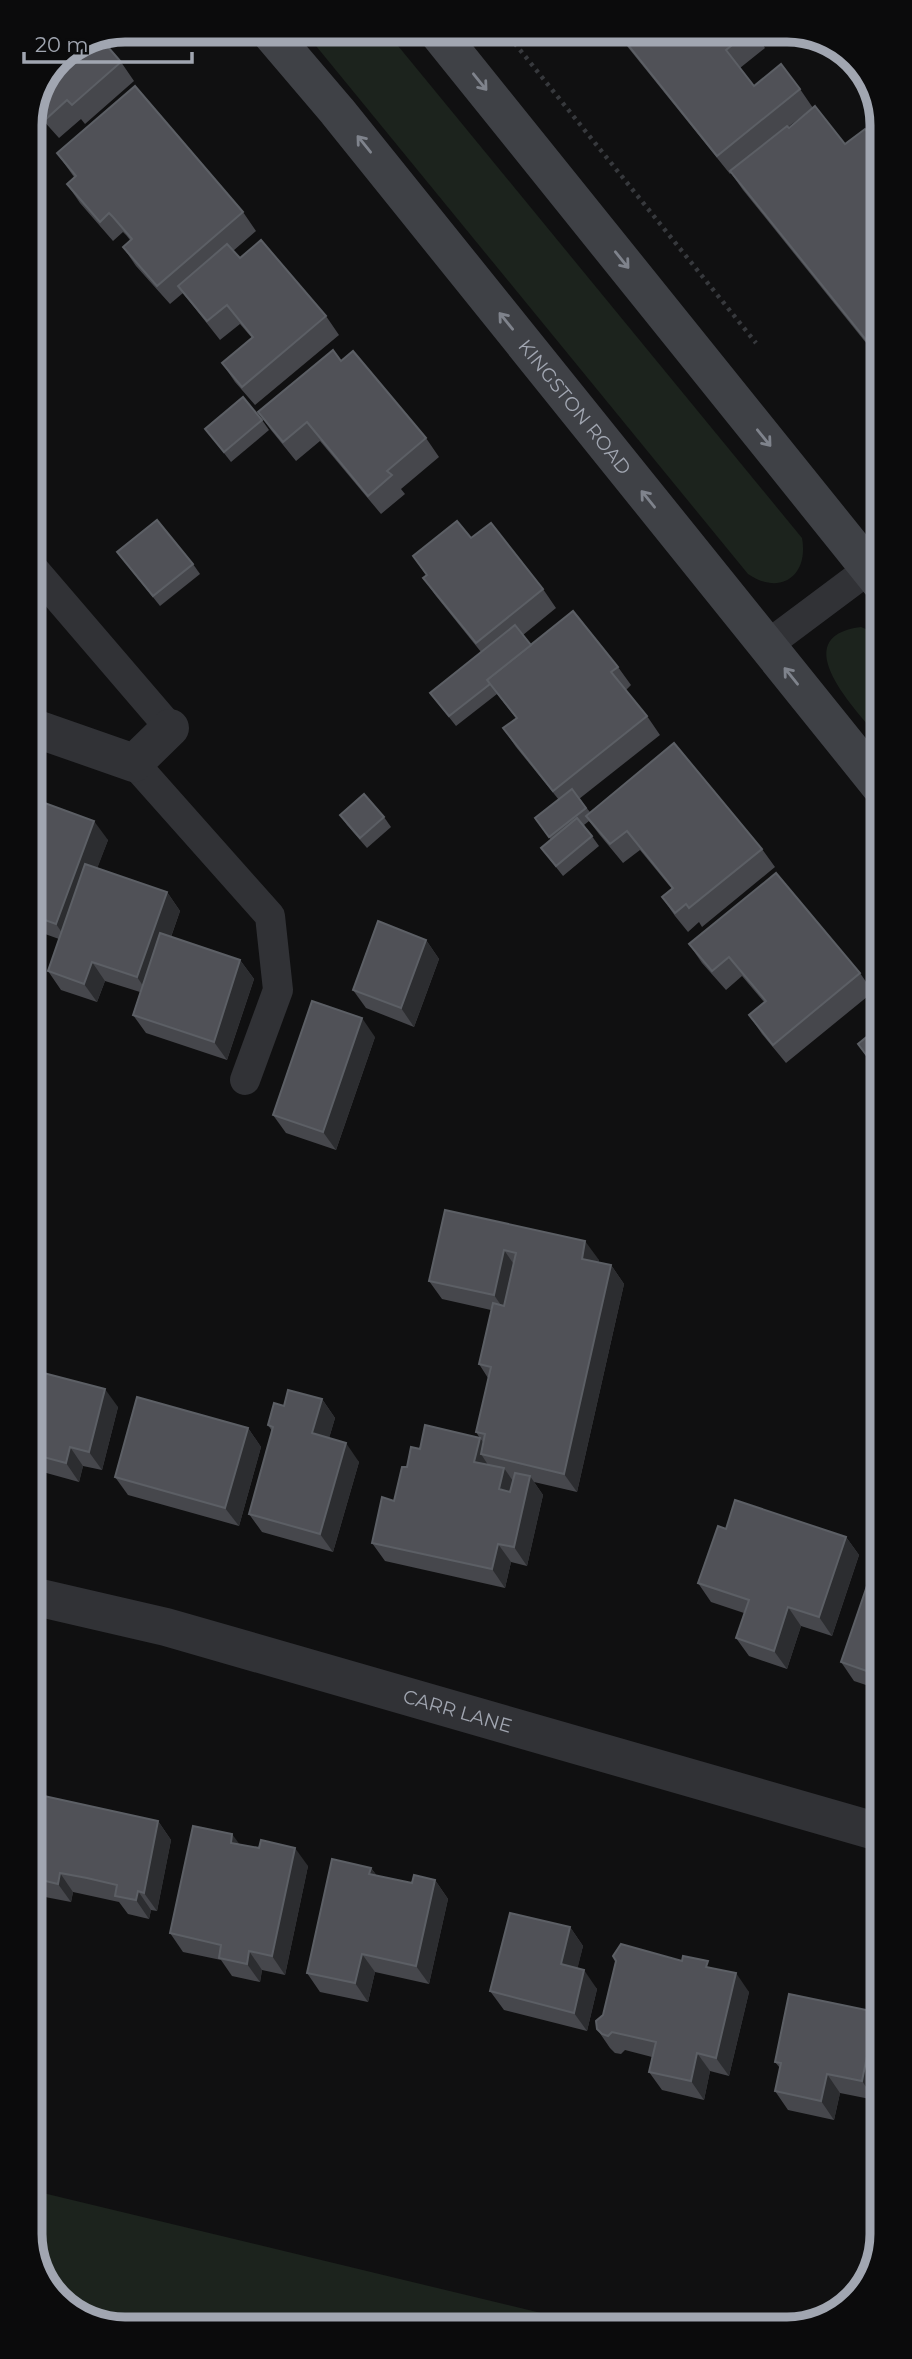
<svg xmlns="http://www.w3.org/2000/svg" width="912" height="2359" font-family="Montserrat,sans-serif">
<rect width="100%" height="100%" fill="#101011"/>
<g fill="#1c231d">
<path d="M303 30H385L802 538C809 576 780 596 748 574Z"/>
<path d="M861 627 880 635V739C858 712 783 637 861 627Z"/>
<path d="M43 2193 599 2327 118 2329 67 2309 33 2259V2237Z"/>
</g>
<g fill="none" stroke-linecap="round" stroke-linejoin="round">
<path stroke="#37393d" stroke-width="4.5" stroke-dasharray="3.5 5" stroke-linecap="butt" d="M504 30 756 343"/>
<g stroke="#313236" stroke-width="30">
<path d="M31 566 170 728"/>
<path d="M766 646 869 569"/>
<path d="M134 763 270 916 278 990 245 1080"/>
</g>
<path stroke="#313236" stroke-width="38" d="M31 727 134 763 170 728"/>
<path stroke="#313236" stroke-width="38" id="s1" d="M32 1596 166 1627 882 1833"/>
<g stroke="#3f4146" stroke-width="38">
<path id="s2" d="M268 30 337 111 880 786"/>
<path d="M436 30 880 582"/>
</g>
</g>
<g fill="#46474c">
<path d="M614 30H753L765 48 740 68 754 86 800 89 813 108 788 127 789 128 845 144 879 145V359L743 190 731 173 730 174Z"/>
<path d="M58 57 121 62 134 81 85 124 81 119 59 138 41 118 35 109Z"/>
<path d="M57 153 243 212 256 231 233 251 240 258 326 316 339 335 255 405 235 382 222 363 252 338 240 324 220 340 183 293 170 304 136 266 123 247 130 240 126 235 123 232 113 241 80 203 67 184 74 177Z"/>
<path d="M341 361 426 438 439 457 401 489 405 494 381 514 320 441 296 461 271 430 258 412Z"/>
<path d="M262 420 269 430 231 462 205 429Z"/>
<path d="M471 538 543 589 556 608 523 635 531 645 618 667 631 685 626 690 647 716 660 735 579 799 590 812 762 849 775 867 702 927 699 922 688 932 675 916 662 897 672 889 640 850 623 863 599 834 589 821 584 825 599 846 563 876 541 848 551 840 535 818 559 800 516 747 503 728 516 718 497 694 456 726 430 693 481 652 436 596 423 578 426 575 413 556Z"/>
<path d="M117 552 193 564 200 574 160 606Z"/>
<path d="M31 798 108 840 97 868 167 892 180 911 171 937 240 960 254 979 227 1060 146 1033 133 1015 140 992 105 981 97 1002 61 990 48 971 59 939 31 929Z"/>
<path d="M340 815 384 817 391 827 367 848 347 825Z"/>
<path d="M426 940 439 959 414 1027 366 1008 353 990Z"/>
<path d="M689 944 860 973 873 992 786 1063 762 1034 749 1015 764 1002 742 976 726 990 702 963Z"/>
<path d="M880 1026V1075L858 1044Z"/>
<path d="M375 1037 336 1150 286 1133 273 1115Z"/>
<path d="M445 1210 599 1260 598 1262 611 1265 624 1284 577 1492 534 1482 543 1495 527 1566 511 1562 505 1588 385 1561 372 1543 394 1501 407 1467 420 1449 483 1443 476 1432 488 1378 479 1364 491 1310 442 1299 429 1281Z"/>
<path d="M32 1370 118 1407 102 1470 83 1466 79 1482 32 1469Z"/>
<path d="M322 1399 335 1418 329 1438 359 1462 333 1552 262 1532 249 1514 272 1431 268 1425 284 1406Z"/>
<path d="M248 1428 261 1447 239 1526 128 1495 115 1477Z"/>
<path d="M726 1529 846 1537 859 1555 832 1636 801 1626 787 1669 749 1656 736 1638 744 1613 711 1602 698 1583Z"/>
<path d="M881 1588V1690L854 1681 841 1662Z"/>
<path d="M158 1821 171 1840 157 1911 151 1910 149 1919 128 1914 119 1902 73 1892 71 1902 45 1897 33 1880 32 1852Z"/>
<path d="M240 1844 308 1866 285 1975 262 1970 260 1982 232 1976 221 1960 183 1952 170 1933Z"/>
<path d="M371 1868 377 1876 412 1883 435 1880 448 1899 429 1984 375 1972 368 2002 320 1992 307 1973Z"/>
<path d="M570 1927 583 1946 577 1969 597 1989 587 2031 504 2010 490 1991Z"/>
<path d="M682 1961 712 1968 749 1992 729 2076 710 2071 704 2100 662 2090 649 2072 652 2057 625 2050 621 2054 615 2053 610 2048 597 2029 603 2015Z"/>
<path d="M876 2012 882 2021V2065L875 2100 840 2093 834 2120 788 2110 775 2091 780 2068 775 2062Z"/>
</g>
<g fill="#2c2d30">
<path d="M94 821 108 840 69 943 56 924Z"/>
<path d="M167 892 180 911 150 996 137 977Z"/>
<path d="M426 940 439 959 414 1027 401 1008Z"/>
<path d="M240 960 254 979 227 1060 214 1042Z"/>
<path d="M92 962 105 981 97 1002 84 984Z"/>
<path d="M362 1018 375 1037 336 1150 323 1132Z"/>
<path d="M585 1241 599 1260 595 1277 582 1259Z"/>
<path d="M504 1250 517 1269 507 1314 494 1295Z"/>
<path d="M611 1265 624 1284 577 1492 564 1474Z"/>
<path d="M105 1389 118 1407 102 1470 89 1452Z"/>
<path d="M322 1399 335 1418 325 1452 312 1433Z"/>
<path d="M248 1428 261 1447 239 1526 225 1508Z"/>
<path d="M480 1438 493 1456 481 1454 490 1468 474 1462Z"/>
<path d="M346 1443 359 1462 333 1552 320 1534Z"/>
<path d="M70 1447 83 1466 79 1482 66 1463Z"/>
<path d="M504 1468 517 1487 512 1508 499 1489Z"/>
<path d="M530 1476 543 1495 527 1566 514 1547Z"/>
<path d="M846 1537 859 1555 832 1636 819 1617Z"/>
<path d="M498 1544 511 1562 505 1588 492 1569Z"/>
<path d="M788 1607 801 1626 787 1669 774 1651Z"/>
<path d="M158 1821 171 1840 157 1911 144 1893Z"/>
<path d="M232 1834 246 1853 231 1843Z"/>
<path d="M295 1848 308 1866 285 1975 272 1956Z"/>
<path d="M371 1868 384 1886 369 1874Z"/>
<path d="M60 1873 73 1892 71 1902 58 1884Z"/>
<path d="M435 1880 448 1899 429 1984 416 1966Z"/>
<path d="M138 1891 151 1910 149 1919 136 1900Z"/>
<path d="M570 1927 583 1946 574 1983 561 1964Z"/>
<path d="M249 1951 262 1970 260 1982 247 1964Z"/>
<path d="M362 1954 375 1972 368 2002 355 1983Z"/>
<path d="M584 1970 597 1989 587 2031 574 2013Z"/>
<path d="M736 1973 749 1992 729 2076 716 2058Z"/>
<path d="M876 2012 882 2021V2065L875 2100 862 2081Z"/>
<path d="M697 2053 710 2071 704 2100 691 2081Z"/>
<path d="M827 2074 840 2093 834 2120 821 2101Z"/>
</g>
<g fill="#505157" stroke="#5c5f65" stroke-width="2">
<path d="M616 30H751L726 50 754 86 781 64 800 89 717 156Z"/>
<path d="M101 39 121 62 72 105 67 100 46 119 35 108 58 57Z"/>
<path d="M135 86 243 212 157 286 123 247 132 239 113 217 109 213 100 222 67 184 76 176 57 153Z"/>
<path d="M815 106 845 144 865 129 879 145V178L874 182 879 188V217L868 227 879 241V340L871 346 730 171 787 126 789 128Z"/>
<path d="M261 240 326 316 242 387 222 363 253 337 227 305 207 321 178 286 227 244 240 258Z"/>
<path d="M333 350 341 361 353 351 426 438 387 471 392 475 368 496 307 422 283 442 258 412Z"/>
<path d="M243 397 262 420 224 452 205 429Z"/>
<path d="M157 520 193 564 153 596 117 552Z"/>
<path d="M457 521 471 538 491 523 543 589 476 643 423 578 427 575 413 556Z"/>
<path d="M573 611 618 667 611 672 647 716 553 791 503 728 517 718 487 680Z"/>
<path d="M515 625 531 645 487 680 490 684 449 716 430 693Z"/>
<path d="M674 743 762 849 689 908 686 904 675 913 662 897 673 888 627 831 610 844 586 816Z"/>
<path d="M572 789 586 808 549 837 535 818Z"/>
<path d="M364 794 384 817 360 838 340 815Z"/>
<path d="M31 798 94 821 56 924 31 915Z"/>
<path d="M577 818 592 836 556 866 541 848Z"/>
<path d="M85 864 167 892 137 977 92 962 84 984 48 971Z"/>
<path d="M776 873 860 973 773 1045 749 1015 766 1001 729 957 712 971 689 944Z"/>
<path d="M378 921 426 940 401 1008 353 990Z"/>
<path d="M160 933 240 960 214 1042 133 1015Z"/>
<path d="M312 1001 362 1018 323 1132 273 1115Z"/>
<path d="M880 1026V1073L858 1044Z"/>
<path d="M445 1210 585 1241 582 1259 611 1265 564 1474 481 1454 485 1434 476 1432 491 1367 479 1364 493 1303 504 1306 516 1253 504 1250 494 1295 429 1281Z"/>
<path d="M32 1370 105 1389 89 1452 70 1447 66 1463 32 1454Z"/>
<path d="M288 1390 322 1399 312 1433 346 1443 320 1534 249 1514 273 1427 268 1425 274 1403 284 1406Z"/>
<path d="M137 1397 248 1428 225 1508 115 1477Z"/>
<path d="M425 1425 480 1438 474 1462 504 1468 499 1489 510 1492 515 1473 530 1476 514 1547 498 1544 492 1569 372 1543 382 1497 394 1501 402 1467H407L411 1447 420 1449Z"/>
<path d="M735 1500 846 1537 819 1617 788 1607 774 1651 736 1638 749 1600 698 1583 718 1526 726 1529Z"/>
<path d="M868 1583 881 1588V1676L841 1662Z"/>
<path d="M44 1796 158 1821 144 1893 138 1891 136 1900 115 1896 117 1885 87 1878 60 1873 58 1884 33 1878 34 1868H33L32 1852Z"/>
<path d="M193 1826 232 1834 231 1843 259 1848 261 1840 295 1848 272 1956 249 1951 247 1964 219 1958 221 1945 170 1933Z"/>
<path d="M332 1859 371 1868 369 1874 412 1883 414 1875 435 1880 416 1966 362 1954 355 1983 307 1973Z"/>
<path d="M510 1913 570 1927 561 1964 584 1970 574 2013 490 1991Z"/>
<path d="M621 1944 682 1961 683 1956 708 1961 706 1967 736 1973 716 2058 697 2053 691 2081 649 2072 656 2042 612 2032 608 2036 602 2034 597 2029 596 2021 603 2015 616 1961 613 1956Z"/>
<path d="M789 1994 876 2012 862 2081 827 2074 821 2101 775 2091 781 2063 775 2062Z"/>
</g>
<defs><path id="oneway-shaft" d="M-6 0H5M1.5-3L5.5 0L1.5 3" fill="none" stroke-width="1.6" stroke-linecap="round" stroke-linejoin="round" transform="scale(1.75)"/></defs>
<g stroke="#7f838c">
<use href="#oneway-shaft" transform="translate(480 82) rotate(51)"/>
<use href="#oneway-shaft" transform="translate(364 144) rotate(-129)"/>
<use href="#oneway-shaft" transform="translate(622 260) rotate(51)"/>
<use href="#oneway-shaft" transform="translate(506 321) rotate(-129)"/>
<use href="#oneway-shaft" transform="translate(764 438) rotate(51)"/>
<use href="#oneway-shaft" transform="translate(648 499) rotate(-129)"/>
<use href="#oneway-shaft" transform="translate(791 676) rotate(-129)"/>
</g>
<g text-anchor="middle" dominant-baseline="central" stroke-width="5" stroke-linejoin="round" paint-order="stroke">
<g font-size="19" fill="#a1a6b1" stroke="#0b0b0c">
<text stroke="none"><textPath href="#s2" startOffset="486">KINGSTON ROAD</textPath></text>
<text stroke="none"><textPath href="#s1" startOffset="441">CARR LANE</textPath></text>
</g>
</g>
<path d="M0 0H912V2359H0ZM125 42H787A83 83 0 0 1 870 125V2234A83 83 0 0 1 787 2317H125A83 83 0 0 1 42 2234V125A83 83 0 0 1 125 42Z" fill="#0b0b0c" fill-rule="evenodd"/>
<path fill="none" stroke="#a1a6b1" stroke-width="9" d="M125 42H787A83 83 0 0 1 870 125V2234A83 83 0 0 1 787 2317H125A83 83 0 0 1 42 2234V125A83 83 0 0 1 125 42Z"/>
<path d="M24 52v10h168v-10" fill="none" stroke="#a1a6b1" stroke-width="3.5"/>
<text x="35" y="52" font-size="21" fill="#a1a6b1" stroke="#0b0b0c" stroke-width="5" paint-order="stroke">20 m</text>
</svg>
